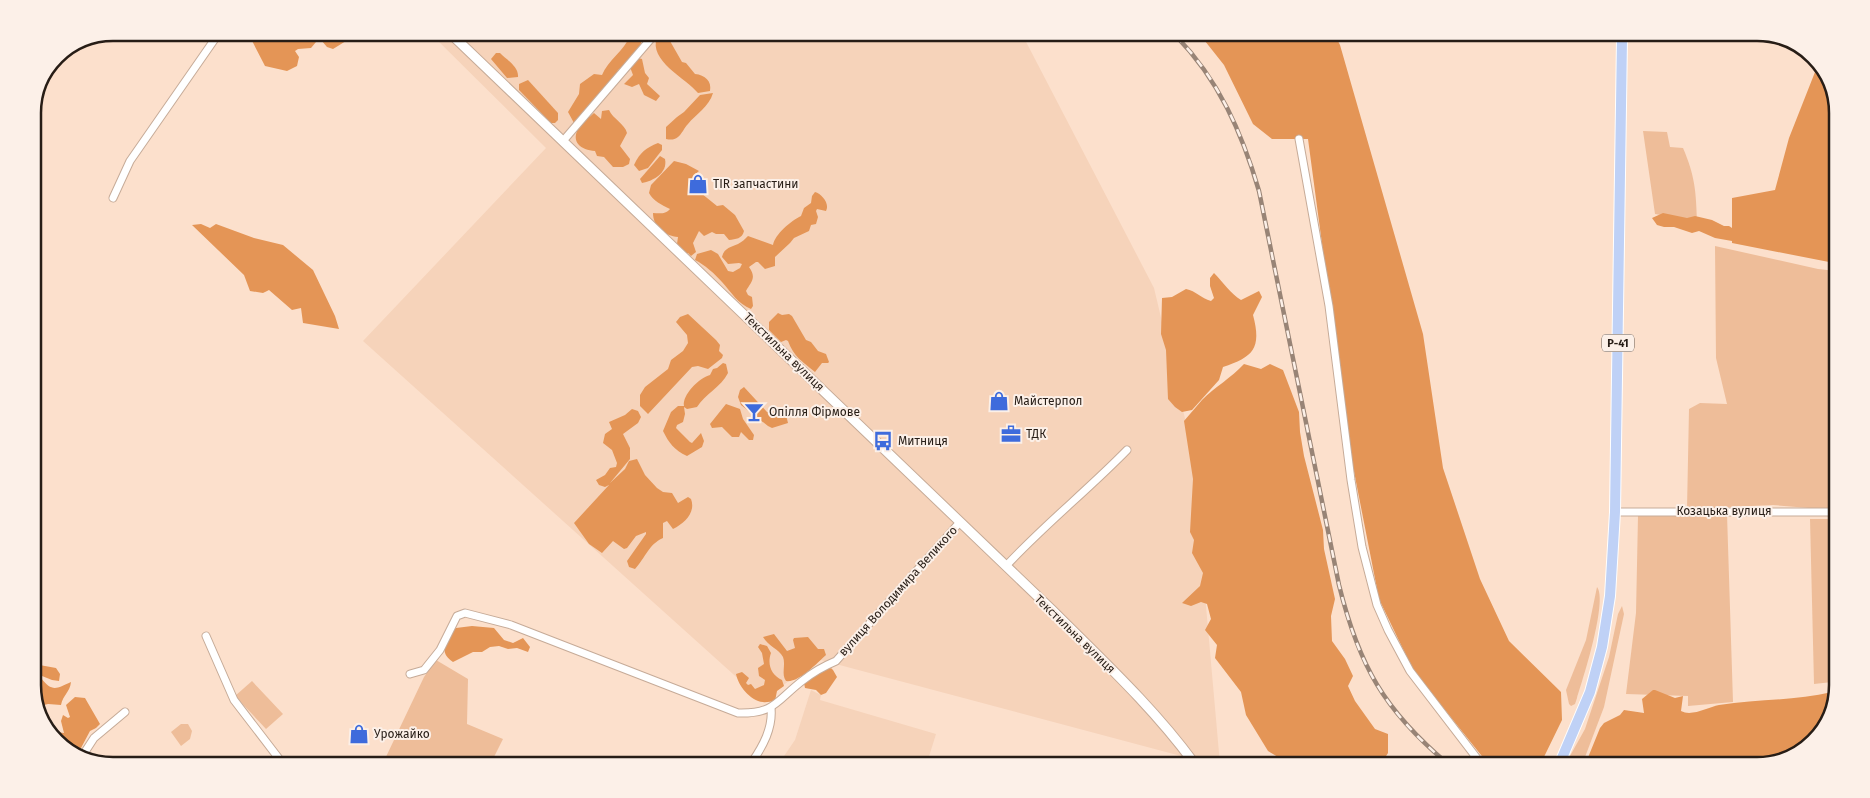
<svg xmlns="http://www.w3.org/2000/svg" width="1870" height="798" font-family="'Fira Sans',sans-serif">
<rect width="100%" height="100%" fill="#fce0cc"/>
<g fill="#f6d3ba">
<path d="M431 34 1023 36 1154 288 1192 448 1220 764H1211L817 659 763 701 363 341 546 148Z"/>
<path d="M811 690 821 695 820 700 936 734 927 763 780 762 795 740Z"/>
</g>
<g fill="#eebd99">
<path d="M1643 131 1667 132 1670 147 1683 148C1695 176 1696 191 1697 221L1655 214Z"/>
<path d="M1715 246 1818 269 1836 271 1833 510 1773 505 1687 509 1689 409 1700 403 1727 404 1716 358Z"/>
<path d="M1727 514 1733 702 1688 706V696L1626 694 1636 613 1638 516Z"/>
<path d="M1810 519H1833L1832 682 1814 684Z"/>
<path d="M1597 587C1608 601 1583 679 1577 698L1575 704 1571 706 1569 704 1566 690 1586 640Z"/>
<path d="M1622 606 1624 614 1604 707 1582 765H1565L1585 729 1609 657 1618 614Z"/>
<path d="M436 660 468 679 467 724 503 739 492 761H384L424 677Z"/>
<path d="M252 681 283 714 266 729 235 696Z"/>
<path d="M181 724H188L192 731 190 739 181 746 171 732Z"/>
</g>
<g fill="#e49556">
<path d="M248 33H359L333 49 327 47 321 40 316 42 311 48 298 49 295 51 299 57 297 66 287 71 265 66Z"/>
<path d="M634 34H642C642 51 632 63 618 70L614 82 574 123 568 112 579 94 580 84 594 74 602 75C608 60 624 51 630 36Z"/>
<path d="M661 35 664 39 670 41 682 62 686 63 695 74C705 75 712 81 710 91L698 93C686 78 648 61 657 37Z"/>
<path d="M1201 36 1336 37 1340 45 1423 334 1443 468 1480 579 1509 641 1561 692 1562 720 1542 761 1538 765H1489L1413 670 1379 599 1349 446 1308 139H1272L1253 124 1224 65Z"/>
<path d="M496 53H500C507 60 519 67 518 77L507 78 491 59Z"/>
<path d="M638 58 642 59 645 73 649 78 647 84 660 96 656 101 644 95 639 84 632 87 624 84 633 75 630 67Z"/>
<path d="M1822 66 1837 108 1836 269 1829 262 1732 243V241L1715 238 1699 231 1692 233 1674 227H1664L1657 225 1652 218 1663 213 1687 218 1695 216 1712 220 1724 226H1729L1732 228V198L1775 190 1789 138 1817 67Z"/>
<path d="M528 80 558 113V120L555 123H551L519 90V84Z"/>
<path d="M713 93C709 107 696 114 688 124 684 128 682 134 678 137 674 140 671 140 666 139V127L677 117 684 112 700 95Z"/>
<path d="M609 110C613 119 625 124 627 133L620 146 630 159 629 164 623 167H613L604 157 597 156 595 151C581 150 570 142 579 127 582 122 590 117 594 113L601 119 602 111Z"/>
<path d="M658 143 662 145V150L648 168 639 171 634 165C640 152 646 148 658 143Z"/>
<path d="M660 156 665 159C668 173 653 181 642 183L640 179Z"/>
<path d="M674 161 686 164 699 171C694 175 691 179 691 185L717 206 723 205 735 215 744 231C742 239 736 239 729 240L724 234H716L712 232 704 236 699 231 693 243 696 252 691 256 688 253H683L677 244 678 237C665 236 653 227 653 213 658 213 665 215 670 209 662 205 653 201 649 193L651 185Z"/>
<path d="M815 192C822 194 830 204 826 211L817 209 816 211 818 217 816 224 811 225 809 231 794 238 790 243 775 257V266L765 269 758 262H756L749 267C757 278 751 282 746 291L748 295 752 297 753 306 751 309C738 304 731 292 722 282 715 274 705 265 695 260L697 254 711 250 718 254 728 271 733 272 740 268 742 264 739 263 728 264 722 257C724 248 731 247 738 244 742 242 745 239 748 236L773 245C775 234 791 221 801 216L804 208 811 203 812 196Z"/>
<path d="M201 224 210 228 216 224 254 238 283 245 313 270 335 316 339 329 303 323 301 308 292 310 269 290 263 293 250 291 244 275 192 225Z"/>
<path d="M1214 273C1223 282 1231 294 1241 300L1259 291 1262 297 1253 315C1262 349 1253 357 1223 367L1219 380 1192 410 1182 412 1175 407 1168 399 1166 350 1161 334 1162 298 1172 297 1186 289C1196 291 1201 298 1211 301L1214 298 1210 286V278Z"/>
<path d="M778 313 782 315 789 314 792 316 806 340 811 342 818 351 826 354 829 362 828 363H822L815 372C802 361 794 357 788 341L786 340 781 342 769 330V322Z"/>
<path d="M688 314 716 340 720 345 719 351 723 355 722 358 708 369 698 366 692 367 648 414 640 406V395L645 387 668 369 671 360 683 351 688 343 687 335 676 322 680 317Z"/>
<path d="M723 363 726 364 728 373C721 387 705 394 697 407L687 409 684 407 685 414 683 422 677 425 676 428 690 442 692 443 701 433 704 441 702 447 687 456C674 450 669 443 663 431L671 412 678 406H684C682 395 699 378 710 375L713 369 717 368Z"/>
<path d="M1244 364 1261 369 1270 364 1283 370 1299 412 1300 432 1304 456 1323 530 1324 549 1335 599 1331 616 1332 641 1345 659 1353 676 1348 686 1355 701 1375 729 1388 734V753L1381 764H1281L1278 757 1268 751 1246 715 1241 692 1215 658 1217 645 1205 630 1211 619 1207 604 1201 602 1191 606 1182 603 1200 586 1203 573 1192 553 1194 540 1190 532 1193 479 1184 421C1190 414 1196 407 1202 400 1215 387 1231 378 1244 364Z"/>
<path d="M744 387 767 412 775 411 786 415 788 423 772 428 768 426 741 405 738 397 740 390Z"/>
<path d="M726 404 740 409 743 419 754 435 753 440H749L741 432 739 437H732L722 427 712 428 710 424Z"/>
<path d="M632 409 638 411 641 417 638 423 623 434 630 448V459L610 483 625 469 629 461 637 459 645 475 657 488 663 492 672 493 678 503 688 497 691 499C696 512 685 523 673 529L667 521 663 523V538C648 545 646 557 635 569L629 567 627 561 646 534V532L636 536 627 548 624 549 613 541 602 553 589 544 574 523 609 485 605 487 599 485 596 480 605 475 610 468 616 467 617 463 612 450 603 443 605 434 612 429 609 422 625 415Z"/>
<path d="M472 626 494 628 504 640 513 643 523 638 530 647 528 652 517 648 508 649 499 646 490 647 482 652H473L453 662C442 655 442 646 451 637V631L456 628Z"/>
<path d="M774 634 787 651 795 648 793 640 794 638 808 637 818 649H824L826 655C817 663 799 683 786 681 781 674 786 665 783 657 779 649 768 646 763 637Z"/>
<path d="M760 644 767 646 771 653C767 664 771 675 782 680L784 686 777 691 775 701C771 701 766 703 763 702 750 701 738 685 736 674L742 672 749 678 746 683 748 685 751 684 755 689 764 685 765 680 759 676 758 668 764 664 762 653 758 647Z"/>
<path d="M33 656 34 664 56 668 60 674 59 681 52 680 42 676 41 678C52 692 56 689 71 682 70 692 63 695 61 705L48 704 44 705 41 713 38 705 39 701 33 691Z"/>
<path d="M831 668 833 670 837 677 826 693 821 695 816 690 805 688 804 683 814 674Z"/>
<path d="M1653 690H1655L1675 698 1683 696 1681 711C1692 717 1708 707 1719 705 1756 699 1795 701 1832 692L1831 716 1802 752 1757 765H1585L1600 728 1604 723 1620 715 1624 710 1644 713 1642 699Z"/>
<path d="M75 697 85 698 100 724 96 728 90 731 81 748 75 754 55 738 57 732 64 733 61 721 63 715 68 718 70 717 66 705Z"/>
</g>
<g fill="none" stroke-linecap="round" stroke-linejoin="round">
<defs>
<g id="minor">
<path d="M1299 139 1329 306 1351 480 1362 547 1377 605 1388 630 1410 671 1482 765"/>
<path d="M563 141 655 34"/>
<path d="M113 198 130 161 219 33"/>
<path d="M1615 512H1833"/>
<path d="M1006 566C1044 525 1088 490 1127 450"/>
<path d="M206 636 234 700 280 760"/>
<path d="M410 674 424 670 440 650 457 616 465 613 511 625 738 713C775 714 776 701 802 681 812 673 824 666 836 661L960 522"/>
<path d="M81 758 94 738 125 712"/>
<path d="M752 762C763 746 773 728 771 708"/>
</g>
<path id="tertiary" d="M451 34 1053 611C1102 660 1153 707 1194 763"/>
<path id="primary" d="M1559 765 1590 692 1602 647 1610 596 1615 512 1622 38"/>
</defs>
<use href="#minor" stroke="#c6ab98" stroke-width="9"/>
<use href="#tertiary" stroke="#c6ab98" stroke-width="11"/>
<use href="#primary" stroke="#fff" stroke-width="12"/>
<use href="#minor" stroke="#fff" stroke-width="7"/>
<use href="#tertiary" stroke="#fff" stroke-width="9"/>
<use href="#primary" stroke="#bfd1f6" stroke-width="10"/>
<defs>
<path id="rail" d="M1176 36C1219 80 1242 133 1259 191L1339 585C1359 666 1384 710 1448 764"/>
</defs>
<use href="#rail" stroke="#988476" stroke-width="4.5"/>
<use href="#rail" stroke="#fcf0e8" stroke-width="2.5" stroke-dasharray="8" stroke-linecap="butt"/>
</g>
<defs>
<symbol id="shop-bare" viewBox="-9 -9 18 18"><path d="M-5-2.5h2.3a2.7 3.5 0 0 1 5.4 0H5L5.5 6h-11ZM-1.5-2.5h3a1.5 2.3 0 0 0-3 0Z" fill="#3e6bdc" stroke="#fcf0e8" stroke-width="2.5" paint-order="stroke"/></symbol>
<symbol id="bar-bare" viewBox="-9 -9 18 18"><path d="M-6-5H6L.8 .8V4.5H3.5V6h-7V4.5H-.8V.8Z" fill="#3e6bdc" stroke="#fcf0e8" stroke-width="2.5" paint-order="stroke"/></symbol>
<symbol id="office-bare" viewBox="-9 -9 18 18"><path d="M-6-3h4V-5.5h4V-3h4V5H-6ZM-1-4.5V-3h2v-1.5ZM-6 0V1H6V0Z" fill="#3e6bdc" stroke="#fcf0e8" stroke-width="2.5" paint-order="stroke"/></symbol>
<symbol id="bus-bare" viewBox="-9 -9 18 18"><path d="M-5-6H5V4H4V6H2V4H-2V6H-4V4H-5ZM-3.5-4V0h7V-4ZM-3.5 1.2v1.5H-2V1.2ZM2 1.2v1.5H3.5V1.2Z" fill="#3e6bdc" stroke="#fcf0e8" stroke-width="2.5" paint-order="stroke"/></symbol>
</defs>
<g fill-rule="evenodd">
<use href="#shop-bare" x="684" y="170" width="28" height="28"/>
<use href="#shop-bare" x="985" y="387" width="28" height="28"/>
<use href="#bar-bare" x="740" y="398" width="28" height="28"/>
<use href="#office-bare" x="997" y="420" width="28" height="28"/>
<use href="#bus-bare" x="869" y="427" width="28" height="28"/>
<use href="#shop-bare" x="345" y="720" width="28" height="28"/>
</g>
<g text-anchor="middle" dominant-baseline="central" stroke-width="4" stroke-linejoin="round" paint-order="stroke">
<rect fill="#fcf0e8" stroke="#675c55" stroke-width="1" x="1602" y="334.5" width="32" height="17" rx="4"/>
<g font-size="11" font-weight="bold" fill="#271d16">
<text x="1618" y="343">Р-41</text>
</g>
<g font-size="12" fill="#271d16" stroke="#fcf0e8" text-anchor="start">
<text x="713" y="184">TIR запчастини</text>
<text x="1014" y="401">Майстерпол</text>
<text x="769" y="412">Опілля Фірмове</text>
<text x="1026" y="434">ТДК</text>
<text x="898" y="441">Митниця</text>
<text x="374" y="734">Урожайко</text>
</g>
<g font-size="12" fill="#271d16" stroke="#fcf0e8">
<text transform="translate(784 352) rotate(44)">Текстильна вулиця</text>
<text x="1724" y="511">Козацька вулиця</text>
<text transform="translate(898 591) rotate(-48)">вулиця Володимира Великого</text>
<text transform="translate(1075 634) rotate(44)">Текстильна вулиця</text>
</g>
</g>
<path d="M0 0H1870V798H0ZM113 41H1757A72 72 0 0 1 1829 113V685A72 72 0 0 1 1757 757H113A72 72 0 0 1 41 685V113A72 72 0 0 1 113 41Z" fill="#fcf0e8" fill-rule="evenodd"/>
<path fill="none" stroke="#271d16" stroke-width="2.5" d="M113 41H1757A72 72 0 0 1 1829 113V685A72 72 0 0 1 1757 757H113A72 72 0 0 1 41 685V113A72 72 0 0 1 113 41Z"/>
</svg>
